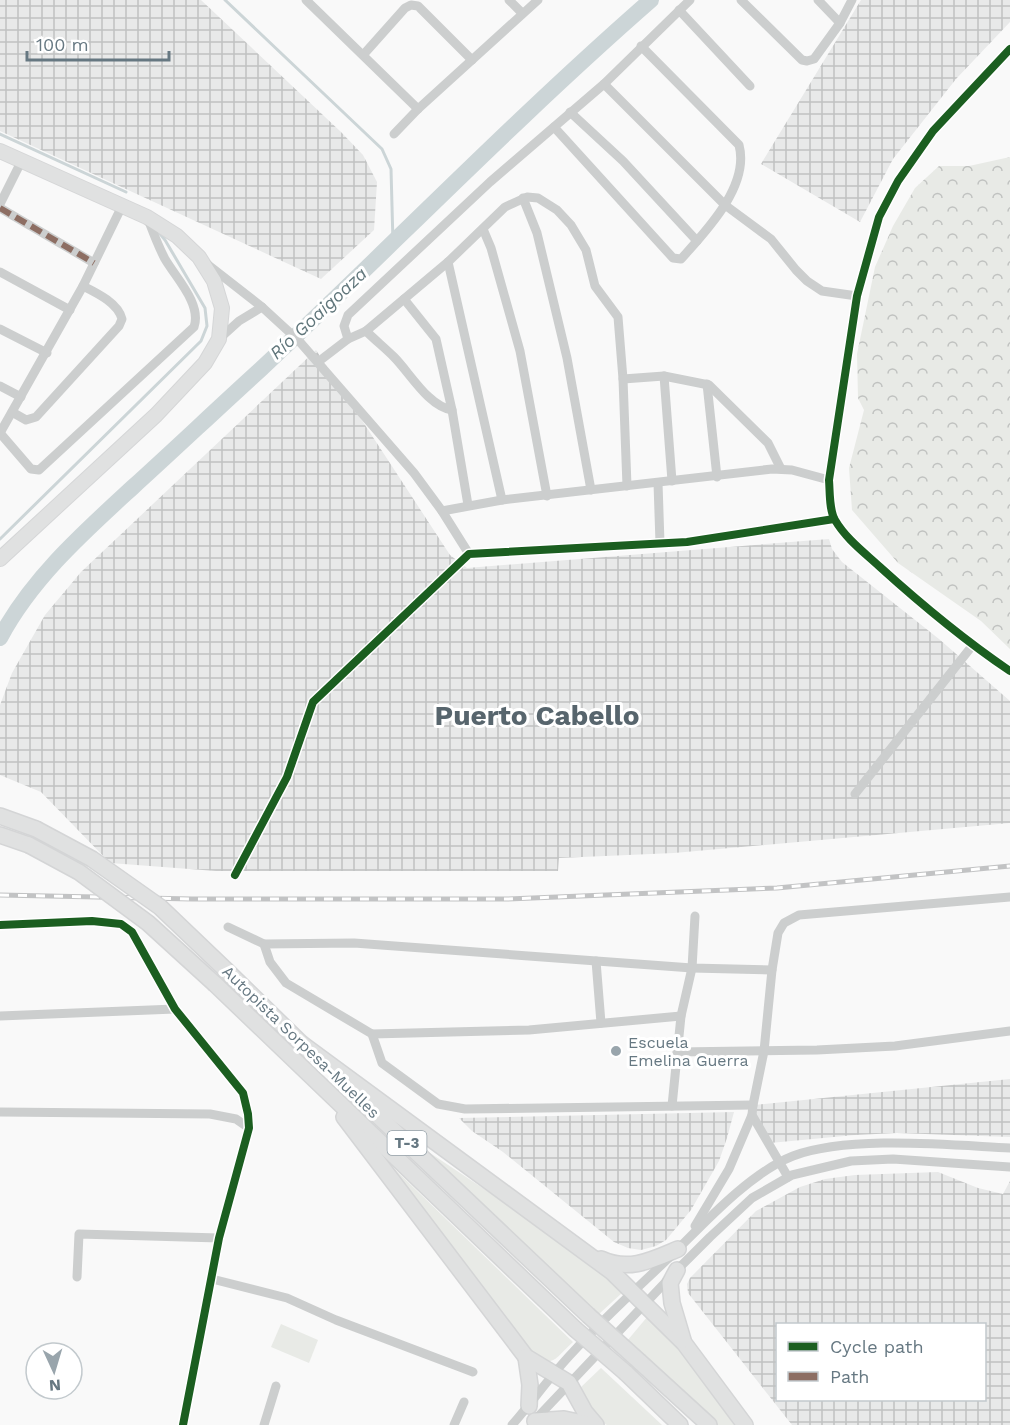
<svg xmlns="http://www.w3.org/2000/svg" width="1010" height="1425" font-family="'Work Sans',sans-serif">
<defs>
<pattern id="industrial-grid" width="8" height="8" patternUnits="userSpaceOnUse" patternTransform="scale(1.5)"><rect width="8" height="8" fill="#e8e9e9"/><path d="M0 4h8M4 0v8" fill="none" stroke="#c0c2c2"/></pattern>
<pattern id="forest-crowns" width="20" height="18" patternUnits="userSpaceOnUse" patternTransform="scale(1.5)"><rect width="20" height="18" fill="#e8eae6"/><path d="M2 6a3 3 0 1 1 6 0M12 15a3 3 0 1 1 6 0" fill="none" stroke="#c0c2c0"/></pattern>
</defs>
<rect width="100%" height="100%" fill="#f9f9f9"/>
<g fill="url(#industrial-grid)" fill-rule="evenodd">
<path d="M0 0H201L341 132 363 155 377 182 374 230 321 279 0 131Z"/>
<path d="M861 0H1010V22L956 79 893 159 860 222 761 164Z"/>
<path d="M316 350 450 555 467 568 829 539 832 549 842 562 939 639 1010 701V823L674 853 559 858 558 871H216L110 863 41 792 0 775V705L12 673 45 615 81 572Z"/>
<path d="M1010 1079V1137L897 1133 855 1135 770 1143 761 1132 754 1105Z"/>
<path d="M734 1112 727 1138 719 1161 691 1210 666 1240 656 1246 641 1250 628 1248 614 1242 503 1152 472 1131 459 1118Z"/>
<path d="M938 1172 978 1188 1003 1194 1010 1181V1425H792L688 1293 687 1284 690 1278 756 1211 800 1187 825 1179 855 1175ZM778 1324H984V1400H778Z"/>
</g>
<g fill="#e8eae6">
<path d="M397 1131 586 1257 619 1287 622 1293 599 1314Z"/>
<path d="M378 1153 573 1342C554 1359 556 1367 530 1357Z"/>
<path d="M648 1316 677 1340 734 1425H712L627 1341Z"/>
<path d="M281 1324 318 1340 309 1363 271 1347Z"/>
<path d="M601 1368 662 1425H607L600 1422 579 1389Z"/>
</g>
<path fill="url(#forest-crowns)" d="M1010 157V649L981 621 898 563 852 510 849 468 864 410 858 398 857 354 875 267 893 226 915 188 939 166H969Z"/>
<g fill="none" stroke-linecap="round" stroke-linejoin="round">
<g stroke="#ccd5d7" stroke-width="3">
<path d="M225 0 382 149 391 169 393 243"/>
<path d="M0 134 126 192"/>
<path d="M0 539 201 341 207 326 205 308 165 240 157 230"/>
</g>
<path stroke="#ccd5d7" stroke-width="16" d="M0 638C32 578 84 532 133 487 176 448 218 408 261 369 391 247 516 118 651 0"/>
<defs>
<path id="secondary" d="M0 151 147 217 177 236 199 257 214 281 222 308 219 339 205 363 156 415 0 559"/>
<g id="primary">
<path d="M0 816 36 829"/>
<path d="M0 835 29 845"/>
<path d="M227 971 309 1051"/>
<path d="M215 984 575 1329"/>
<path d="M302 1044 612 1272 684 1343 745 1425"/>
<path d="M355 1094 588 1315"/>
<path d="M344 1117 526 1357 569 1383 585 1412 596 1425"/>
<path d="M601 1259C629 1272 652 1260 678 1249"/>
<path d="M677 1270 670 1283 672 1303 683 1340"/>
<path d="M526 1357 530 1385 529 1406"/>
<path d="M640 1362 709 1425"/>
<path d="M626 1373 680 1425"/>
<path d="M535 1421 564 1419 592 1425"/>
</g>
</defs>
<use href="#secondary" stroke="#d5d6d7" stroke-width="16"/>
<use href="#primary" stroke="#d4d5d6" stroke-width="18"/>
<g stroke="#cccece" stroke-width="9">
<path d="M306 0 418 109"/>
<path d="M509 0 522 13"/>
<path d="M741 0 802 60 807 61 814 59 840 23 852 0"/>
<path d="M818 0 840 23"/>
<path d="M679 10 750 86"/>
<path d="M1010 49 933 131 898 181 879 217 857 296 829 480C830 492 829 510 835 520 846 539 865 553 880 567 922 605 964 640 1010 671"/>
<path d="M364 54 405 8 411 5 418 6 472 60"/>
<path d="M604 84 725 205 771 239 796 270 807 281 822 291 857 296"/>
<path d="M570 112 623 161 697 241"/>
<path d="M554 127 673 258 681 259C706 231 750 186 739 145L641 46"/>
<path d="M394 134 418 109 538 0"/>
<path d="M523 198 537 233 567 358 591 490"/>
<path d="M0 204 21 162"/>
<path d="M0 208 94 263"/>
<path d="M483 229 491 248 520 351 547 496"/>
<path d="M448 262 502 500"/>
<path d="M207 264 262 307"/>
<path d="M0 272 70 310"/>
<path d="M404 299 436 339 452 410 468 505"/>
<path d="M0 329 47 353"/>
<path d="M366 331C375 340 385 348 394 357 410 373 428 406 452 410"/>
<path d="M219 339 239 321 262 307 299 341 414 473 442 511 469 554"/>
<path d="M348 339 344 326 348 315 490 182 604 84 690 0"/>
<path d="M318 362 348 339 366 331 448 262 505 207 527 197 538 198 557 210 571 225 586 250 595 286 618 317 623 379 627 486"/>
<path d="M664 376 672 481"/>
<path d="M623 379 664 376 709 385 768 443 781 469"/>
<path d="M707 384 717 477"/>
<path d="M0 386 21 397"/>
<path d="M12 412 26 420 36 417 119 326 122 319C118 303 97 293 83 286"/>
<path d="M0 433 31 469 39 470 194 327C202 304 176 278 165 259 158 246 153 232 148 219"/>
<path d="M0 433 83 286 122 206"/>
<path d="M658 483 660 543"/>
<path d="M442 511 502 500 772 469 792 470 829 480"/>
<path d="M855 794 972 646"/>
<path d="M235 875 287 777 313 702 469 554 687 542 834 519"/>
<path d="M0 925 92 921 121 924 132 932 175 1009 243 1093 248 1114 249 1128 219 1238 183 1425"/>
<path d="M228 927 264 944 354 943 692 968 772 970"/>
<path d="M264 944 270 962 286 983 372 1034 382 1063 438 1104 465 1109 753 1105"/>
<path d="M596 961 601 1023"/>
<path d="M0 1016 175 1009"/>
<path d="M372 1034 529 1030 681 1016"/>
<path d="M677 1052 817 1050 895 1046 1010 1031"/>
<path d="M672 1106 681 1016 692 968 695 916"/>
<path d="M0 1112 210 1114 236 1119 249 1128"/>
<path d="M752 1115 788 1177"/>
<path d="M695 1226 729 1169 752 1115 753 1105 764 1051 772 970 778 933 784 923 799 915 1010 897"/>
<path d="M77 1277 79 1234 219 1238"/>
<path d="M212 1279 287 1298 336 1320 473 1372"/>
<path d="M533 1422 677 1270 710 1237 752 1198 792 1175 851 1161 893 1159 1010 1167"/>
<path d="M264 1425 276 1386"/>
<path d="M454 1425 464 1402"/>
<path d="M512 1425C533 1401 551 1375 573 1352 606 1316 642 1284 677 1250 708 1219 752 1172 793 1156 849 1135 949 1145 1010 1148"/>
</g>
<use href="#secondary" stroke="#e0e1e1" stroke-width="14"/>
<use href="#primary" stroke="#e0e1e1" stroke-width="15"/>
<defs>
<path id="rail" d="M0 895 192 899H508L777 888 1010 866"/>
</defs>
<use href="#rail" stroke="#c2c3c4" stroke-width="5"/>
<use href="#rail" stroke="#fff" stroke-width="3" stroke-dasharray="9" stroke-linecap="butt"/>
<defs>
<g id="primary-bridge">
<path d="M36 829 92 859 160 907 227 971"/>
<path d="M29 845 79 872 148 923 215 984"/>
<path d="M588 1315 640 1362"/>
<path d="M575 1329 626 1373"/>
</g>
</defs>
<use href="#primary-bridge" stroke="#d4d5d6" stroke-width="18" stroke-linecap="butt"/>
<use href="#primary-bridge" stroke="#e0e1e1" stroke-width="15"/>
<path stroke="#8d6e63" stroke-width="6" stroke-dasharray="12 6" stroke-linecap="butt" d="M0 208 94 263"/>
<defs>
<g id="cycleway">
<path d="M1010 49 933 131 898 181 879 217 857 296 829 480C830 492 829 510 835 520 846 539 865 553 880 567 922 605 964 640 1010 671"/>
<path d="M235 875 287 777 313 702 469 554 687 542 834 519"/>
<path d="M0 925 92 921 121 924 132 932 175 1009 243 1093 248 1114 249 1128 219 1238 183 1425"/>
</g>
</defs>
<use href="#cycleway" stroke="#fff" stroke-width="11"/>
<use href="#cycleway" stroke="#1b5e20" stroke-width="8"/>
</g>
<circle fill="#99a5ac" stroke="#fff" stroke-width="2" cx="616" cy="1051" r="6"/>
<g text-anchor="middle" dominant-baseline="central" stroke-width="6" stroke-linejoin="round" paint-order="stroke">
<rect fill="#fff" stroke="#94a0a8" stroke-width="1.5" x="387.5" y="1131" width="39" height="24" rx="4.5"/>
<g font-size="15" font-weight="bold" fill="#667882">
<text x="407" y="1143">T-3</text>
</g>
<g font-size="16" fill="#667882" stroke="#fff">
<text transform="translate(301 1042) rotate(44)">Autopista Sorpesa-Muelles</text>
</g>
<g font-size="16" fill="#667882" stroke="#fff" text-anchor="start">
<text x="628" y="1042">Escuela<tspan x="628" dy="18">Emelina Guerra</tspan></text>
</g>
<g font-size="18" font-style="italic" fill="#60767b" stroke="#fff">
<text transform="translate(318 313) rotate(-43)">Río Goaigoaza</text>
</g>
<g font-size="28" font-weight="bold" fill="#57656d" stroke="#fff">
<text x="537" y="715">Puerto Cabello</text>
</g>
</g>
<rect x="776" y="1323" width="210" height="78" fill="#ffffff" stroke="#c2c9cd" stroke-width="1.5"/>
<rect x="788" y="1342" width="30" height="9" fill="#1b5e20" stroke="#c2c9cd" stroke-width="1.5"/>
<text x="830" y="1353" font-size="18" fill="#667882">Cycle path</text>
<rect x="788" y="1372" width="30" height="9" fill="#8d6e63" stroke="#c2c9cd" stroke-width="1.5"/>
<text x="830" y="1383" font-size="18" fill="#667882">Path</text>
<g transform="translate(54 1371) rotate(176)"><circle r="28" fill="#ffffff" stroke="#c2c9cd" stroke-width="1.5"/>
<path d="M0-4.5L10 22L0 15L-10 22Z" fill="#99a5ac"/>
<text y="-9" font-size="16" font-weight="bold" text-anchor="middle" fill="#667882">N</text>
</g>
<path d="M27 51v9h142v-9" fill="none" stroke="#667882" stroke-width="3"/>
<text x="36" y="51" font-size="18" fill="#667882" stroke="#ffffff" stroke-width="4.5" paint-order="stroke">100 m</text>
</svg>
